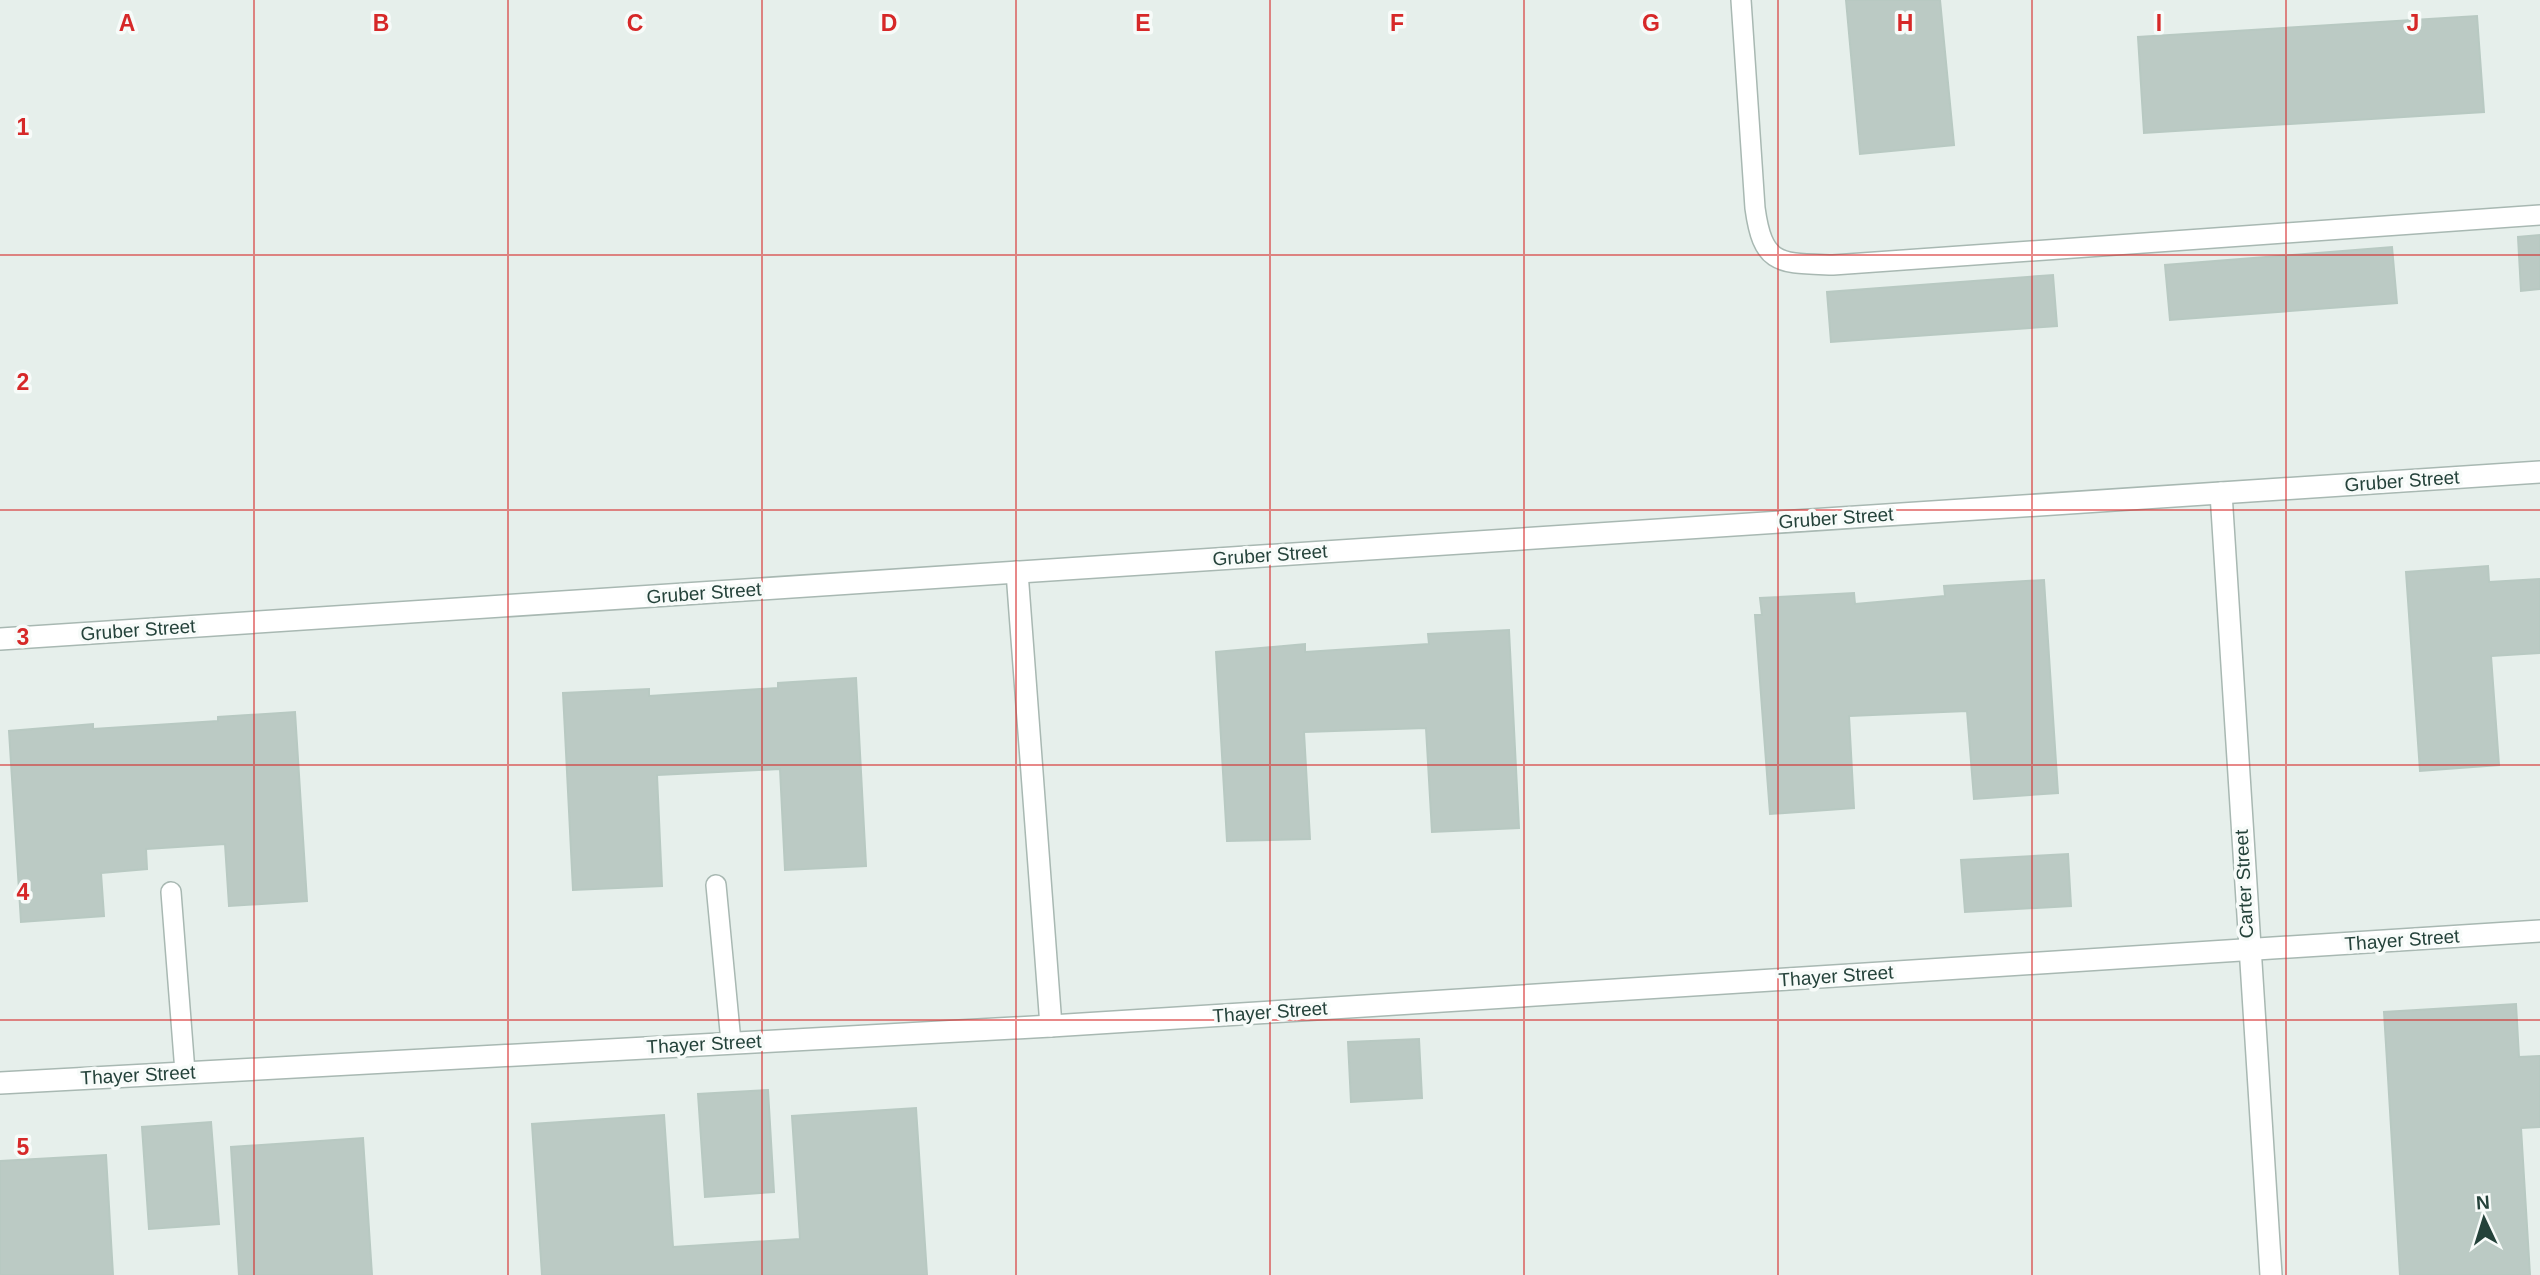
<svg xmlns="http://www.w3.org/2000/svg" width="2540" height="1275" font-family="Arial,sans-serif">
<rect width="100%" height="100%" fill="#e6efeb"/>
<g fill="#bbcac4" stroke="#b8c9c2" stroke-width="2">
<path d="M1846 0H1940L1954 145 1860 154Z"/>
<path d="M2477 16 2484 112 2144 133 2138 37Z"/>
<path d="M2540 235V289L2521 291 2518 237Z"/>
<path d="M2392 247 2397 303 2170 320 2165 265Z"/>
<path d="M2053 275 2057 326 1831 342 1827 292Z"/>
<path d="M2488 566 2489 582 2540 579V653L2491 656 2499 765 2420 771 2406 572Z"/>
<path d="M2044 580 2058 793 1974 799 1967 711 1849 716 1854 808 1770 814 1755 615H1762L1760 598 1854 593 1855 604 1945 596 1944 586Z"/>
<path d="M1509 630 1519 828 1432 832 1426 728 1304 732 1310 839 1227 841 1216 652 1305 644V652L1429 644 1428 634Z"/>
<path d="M856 678 866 866 785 870 780 769 657 775 662 886 573 890 563 693 649 689V696L778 688V683Z"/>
<path d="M295 712 307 901 229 906 225 844 146 849 147 869 101 873 104 916 21 922 9 731 93 724V729L218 721V717Z"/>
<path d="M2068 854 2071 906 1965 912 1961 860Z"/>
<path d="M2516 1004 2519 1057 2540 1056V1127L2521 1128 2530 1275H2400L2384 1012Z"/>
<path d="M1419 1039 1422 1098 1351 1102 1348 1042Z"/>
<path d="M768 1090 774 1192 705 1197 698 1094Z"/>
<path d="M916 1108 927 1275H542L532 1124 664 1115 673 1247 800 1239 792 1116Z"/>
<path d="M211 1122 219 1224 149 1229 142 1127Z"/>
<path d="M363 1138 372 1275H239L231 1147Z"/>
<path d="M106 1155 113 1275H0V1161Z"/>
</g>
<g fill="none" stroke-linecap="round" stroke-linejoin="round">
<defs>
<g id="lane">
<path d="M1741 0 1755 208C1763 266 1779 263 1833 265L2540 215"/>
<path d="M716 885 731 1042"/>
<path d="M171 892 185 1072"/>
</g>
<g id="street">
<path d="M2221 493 2271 1275"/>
<path d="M1017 572 1051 1026"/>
<path d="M0 639 2540 472"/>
<path d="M0 1083 1051 1026 2540 931"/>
</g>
</defs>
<use href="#lane" stroke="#a8b8b2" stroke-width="22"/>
<use href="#street" stroke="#a8b8b2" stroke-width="24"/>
<use href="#lane" stroke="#fff" stroke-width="19"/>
<use href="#street" stroke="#fff" stroke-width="21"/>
</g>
<path fill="none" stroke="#d62828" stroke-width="2" stroke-opacity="0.55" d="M254 0V1275M508 0V1275M762 0V1275M1016 0V1275M1270 0V1275M1524 0V1275M1778 0V1275M2032 0V1275M2286 0V1275M0 255H2540M0 510H2540M0 765H2540M0 1020H2540"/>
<g text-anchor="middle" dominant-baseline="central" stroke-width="7" stroke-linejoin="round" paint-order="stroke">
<g font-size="19" fill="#24423a" stroke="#f7fbf9">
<text transform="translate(2402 481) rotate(-4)">Gruber Street</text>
<text transform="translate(1836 518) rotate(-4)">Gruber Street</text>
<text transform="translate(1270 555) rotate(-4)">Gruber Street</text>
<text transform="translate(704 593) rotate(-4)">Gruber Street</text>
<text transform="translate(138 630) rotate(-4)">Gruber Street</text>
<text transform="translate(2244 884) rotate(-93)">Carter Street</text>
<text transform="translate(2402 940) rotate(-4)">Thayer Street</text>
<text transform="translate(1836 976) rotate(-4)">Thayer Street</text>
<text transform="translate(1270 1012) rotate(-4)">Thayer Street</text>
<text transform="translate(704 1044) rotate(-3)">Thayer Street</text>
<text transform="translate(138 1075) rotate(-3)">Thayer Street</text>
</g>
</g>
<g font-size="23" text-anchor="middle" font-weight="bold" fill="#d62828" stroke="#f7fbf9" stroke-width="7" stroke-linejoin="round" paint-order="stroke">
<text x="127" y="31">A</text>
<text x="381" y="31">B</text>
<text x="635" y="31">C</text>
<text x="889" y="31">D</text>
<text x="1143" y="31">E</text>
<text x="1397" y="31">F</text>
<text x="1651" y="31">G</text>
<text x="1905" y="31">H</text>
<text x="2159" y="31">I</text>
<text x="2413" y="31">J</text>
<text x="23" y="135">1</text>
<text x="23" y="390">2</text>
<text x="23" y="645">3</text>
<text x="23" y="900">4</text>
<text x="23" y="1155">5</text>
</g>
<g transform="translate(2484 1219) rotate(356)" stroke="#f7fbf9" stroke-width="5" paint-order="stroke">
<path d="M0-5L12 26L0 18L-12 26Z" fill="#24423a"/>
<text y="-10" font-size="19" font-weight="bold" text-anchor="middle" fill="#24423a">N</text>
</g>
</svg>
